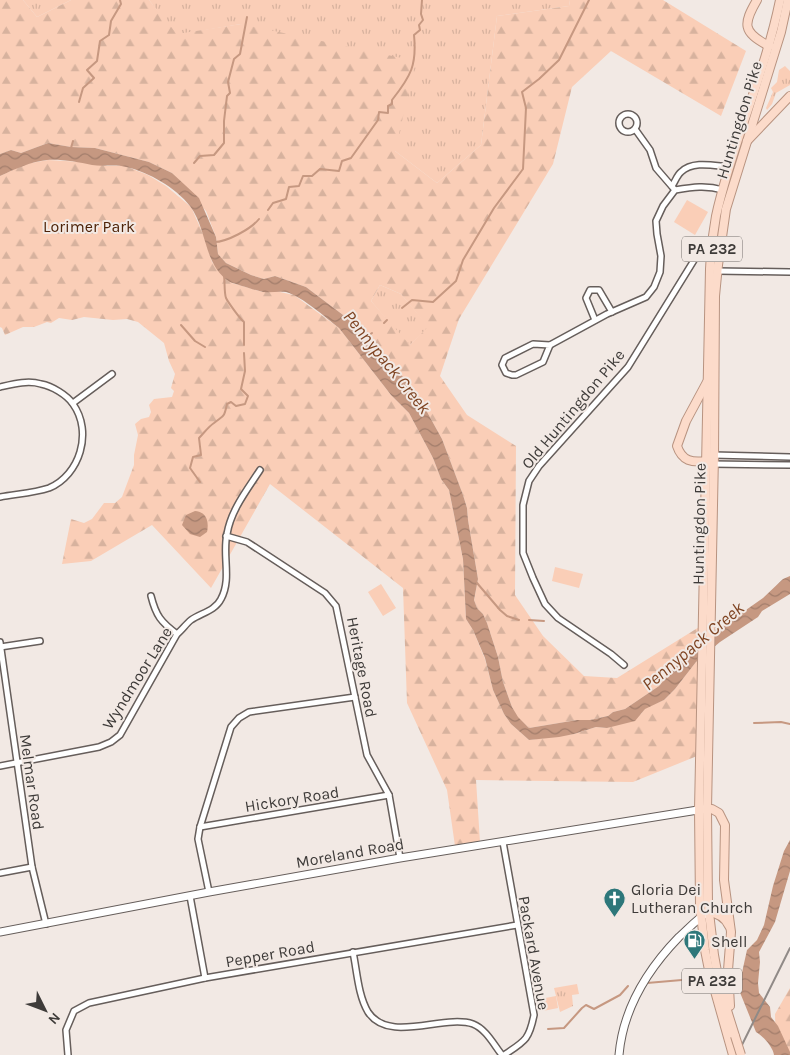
<svg xmlns="http://www.w3.org/2000/svg" width="790" height="1055" font-family="Karla,sans-serif">
<defs>
<pattern id="grass-tufts" width="24" height="20" patternUnits="userSpaceOnUse" patternTransform="scale(1.25)"><rect width="24" height="20" fill="#faceb7"/><path d="M3 7l-1-3M5 7V3M7 7l1-3M15 17l-1-3M17 17v-4M19 17l1-3" fill="none" stroke="#d7b29e"/></pattern>
<pattern id="forest-firs" width="22" height="20" patternUnits="userSpaceOnUse" patternTransform="scale(1.25)"><rect width="22" height="20" fill="#faceb7"/><path d="M5 1l3.5 6h-7zM16 11l3.5 6h-7z" fill="#d7b29e"/></pattern>
<pattern id="water-waves" width="16" height="10" patternUnits="userSpaceOnUse" patternTransform="scale(1.25)"><rect width="16" height="10" fill="#c69881"/><path d="M0 5q4-4 8 0t8 0" fill="none" stroke="#a27d6b"/></pattern>
</defs>
<rect width="100%" height="100%" fill="#f2e9e4"/>
<g fill="url(#grass-tufts)">
<path d="M23 0H71L37 17Z"/>
<path d="M149 0H570L569 6 497 16 481 145 437 183 395 151 241 24 176 35Z"/>
<path d="M785 66 790 71V85L776 93 772 104 767 110 766 108 773 92 771 88 777 82 779 70Z"/>
<path d="M380 285 401 294 429 327 409 346 371 301Z"/>
<path d="M577 984 579 994 572 995 573 1006 560 1012 554 988Z"/>
</g>
<g fill="url(#forest-firs)" fill-rule="evenodd">
<path d="M0 0H23L37 17 71 0H149L177 34 241 24 416 61 395 151 437 183 481 145 497 16 569 6 570 0H663L746 51 721 116 611 51 572 87 553 164 459 319 440 376 467 415 516 446 515 595 543 636 584 676 617 678 704 624 703 641 682 659 659 686 625 709 613 712 608 716 590 720H577L529 728 517 717 512 707 503 682 498 657 487 623 483 614 477 608 474 600 478 579 468 520 467 508 463 495 442 439 416 392 403 377 384 356 369 347 351 321 306 287 275 276 264 279 251 275 226 263 218 254 216 237 206 211 172 173 149 162 95 148 71 147 48 143 21 153 11 150 0 154ZM380 285 401 294 428 327 410 345 371 301Z"/>
<path d="M48 160 82 162 107 166H125L148 175 166 186 191 207 204 236 212 262 232 283 263 292 275 291 294 295 339 328 391 395 409 413 433 458 441 479 449 490 463 559 466 619 473 630 485 659 493 690 504 714 511 724 529 740 574 734 596 727 607 728 641 714 645 708 664 700 675 689 696 662 703 656 702 754 633 782 476 780 480 842 455 846 447 790 407 703 403 588 270 484 211 588 152 525 91 561 62 564 71 519 84 523 92 519 104 503H115L122 497 134 465V455L138 435 135 424 141 419 149 417 151 412 149 405 154 399 172 397 174 391 171 388 175 374 169 361 164 343 138 322 127 319 113 320 84 317 72 320 59 318 51 323 47 322 34 327H23L5 335 2 328 0 327V176L25 164Z"/>
<path d="M790 988V1055H776L775 1014Z"/>
</g>
<g fill="#faceb7">
<path d="M687 200 708 212 695 235 674 222Z"/>
<path d="M555 567 583 574 579 588 552 581Z"/>
<path d="M381 584 396 608 383 616 368 592Z"/>
<path d="M556 996 558 1008 543 1011 540 999Z"/>
</g>
<g fill="url(#water-waves)">
<path d="M48 143 71 147 95 148 149 162 172 173 199 198 216 237 218 254 226 263 251 275 264 279 275 276 306 287 351 321 369 347 384 356 403 377 416 392 442 439 463 495 467 508 468 520 478 579 474 600 477 608 483 614 487 623 498 657 503 682 512 707 518 717 529 728 577 720H590L608 716 613 712 625 709 659 686 682 659 706 638 763 598 783 579 790 576V594L762 611 758 617 720 642 696 662 675 689 664 700 645 709 635 721 607 728 596 727 574 734 559 737 529 740 511 724 504 714 493 690 485 658 473 630 466 619 463 559 449 490 441 479 433 458 409 413 391 395 339 328C325 317 303 297 286 292 278 291 271 293 263 292 258 291 235 284 230 282 203 265 208 230 190 206 176 188 149 172 126 167 115 164 103 167 92 165 78 162 61 159 47 160 30 162 15 169 0 176V154L11 150 21 153Z"/>
<path d="M195 511C207 512 209 522 207 532L200 537 190 534 182 525 186 515Z"/>
<path d="M790 840V871L775 922 759 952 760 962 758 983 759 993 770 1007 771 1017 778 1026 790 1052V1055H774C773 1047 763 1036 756 1032L739 990 743 968 747 950 757 940 764 925 773 886 784 851Z"/>
</g>
<g fill="none" stroke-linecap="round" stroke-linejoin="round">
<g stroke="#c69881" stroke-width="2">
<path d="M79 102 83 88 94 78 87 70 97 61 100 41 109 35 111 21 121 4 120 0"/>
<path d="M71 148 73 141"/>
<path d="M194 163 200 156 214 155 224 143V121L227 96 230 93 228 82 234 59 240 54 247 17"/>
<path d="M268 210 273 203 286 199 289 187 299 186 303 176H312L320 169 339 171 342 161 351 158 378 120 379 112 388 113V106L392 104V100C411 76 417 65 414 35L420 30 419 25 423 20 421 14 422 0"/>
<path d="M214 242C227 242 251 229 259 219"/>
<path d="M224 276C225 282 224 292 226 298 228 302 240 319 244 322V345"/>
<path d="M402 308 412 300 433 302 456 281 463 260 494 208 523 169 526 108 522 92 539 79 559 60 589 0"/>
<path d="M384 323 387 320"/>
<path d="M181 325 195 341 205 347"/>
<path d="M362 340 372 333"/>
<path d="M200 482 190 468 193 457 201 455 199 438C204 433 208 427 214 423 224 415 224 418 227 404L231 402 236 406 245 404 248 396 241 389 245 371 244 353"/>
<path d="M477 583 500 610 507 616 519 620"/>
<path d="M529 620 544 621"/>
<path d="M754 723 781 722 790 724"/>
<path d="M736 978 744 972"/>
<path d="M647 983 705 978"/>
<path d="M548 1029 564 1028 582 1008 586 1005 594 1009 620 995 628 986"/>
</g>
<defs>
<g id="street">
<circle cx="628" cy="123" r="9"/>
<path d="M635 129 650 150 656 168 675 190"/>
<path d="M672 186C675 182 677 175 681 172 693 160 715 166 730 167"/>
<path d="M717 271 790 272"/>
<path d="M595 320 586 298 590 290H599L612 312"/>
<path d="M533 344 550 345 543 362 516 375H512L506 373 502 365 505 358Z"/>
<path d="M550 345 607 314 646 297 654 287 660 272 661 256 657 234 656 221 663 206 675 190C693 187 706 185 723 190"/>
<path d="M0 387C13 384 28 380 41 384 52 386 67 395 73 404 93 432 80 475 49 488 34 493 16 494 0 497"/>
<path d="M73 403 112 374"/>
<path d="M713 455 790 457"/>
<path d="M712 464 790 465"/>
<path d="M226 536 247 542 325 593 336 606 367 755 389 795 400 858"/>
<path d="M151 596C156 616 161 622 177 634"/>
<path d="M0 642 32 867 46 924"/>
<path d="M0 647 40 641"/>
<path d="M624 665 611 654 558 618 545 604 533 578 523 553V505L529 481 539 466 628 367 696 257 712 240"/>
<path d="M0 766 99 747 111 742 120 735 177 634C182 630 186 624 191 620 201 613 215 611 221 599 232 579 222 555 227 534 231 510 247 490 260 470"/>
<path d="M200 827 389 795"/>
<path d="M503 842 534 1015C529 1040 525 1041 504 1055"/>
<path d="M0 873 32 867"/>
<path d="M209 892 198 839 200 827 231 727 239 718 249 712 355 697"/>
<path d="M190 896 205 978"/>
<path d="M353 952C357 971 358 995 368 1012 389 1044 443 1014 473 1024 486 1029 494 1045 502 1055"/>
<path d="M68 1055 66 1030 74 1011 89 1003 205 978 517 925"/>
</g>
<g id="secondary">
<path d="M0 932 209 892 400 858 704 809"/>
<path d="M619 1055C623 1009 647 970 679 937 689 928 697 919 708 912"/>
</g>
<g id="primary">
<path d="M757 0C743 24 742 32 769 46"/>
<path d="M747 141 790 96"/>
<path d="M706 461C692 463 682 461 677 446L686 421 707 382"/>
<path d="M707 809H712L719 813 725 825 724 880 731 932 728 970 730 1006"/>
<path d="M708 912C718 913 725 917 729 926"/>
<path d="M735 1036 720 988 714 955 708 904 707 809 714 455 715 296 718 265 726 209 781 32 788 0"/>
<path d="M733 1055 709 970 705 950 700 905 699 810 710 269C711 251 713 233 716 216 732 143 765 74 780 0"/>
</g>
</defs>
<use href="#street" stroke="#665e5b" stroke-width="8"/>
<use href="#secondary" stroke="#665e5b" stroke-width="9"/>
<use href="#primary" stroke="#b89380" stroke-width="10"/>
<use href="#street" stroke="#fff" stroke-width="5"/>
<use href="#secondary" stroke="#fff" stroke-width="7"/>
<use href="#primary" stroke="#fcdbca" stroke-width="8"/>
<path stroke="#908a87" stroke-width="2" d="M737 1055 790 948"/>
<defs>
<path id="primary-bridge" d="M735 1036 741 1055"/>
</defs>
<use href="#primary-bridge" stroke="#b89380" stroke-width="10" stroke-linecap="butt"/>
<use href="#primary-bridge" stroke="#fcdbca" stroke-width="8"/>
</g>
<defs>
<symbol id="church-pin" viewBox="-11 -11 22 30"><path d="M0 17L-7.5 6A9.5 9.5 0 1 1 7.5 6Z" fill="#2d777a" stroke="#f2e9e4"/><path d="M-1.2-6h2.4v3.5h3.3v2.4h-3.3V6h-2.4V-.1h-3.3v-2.4h3.3Z" fill="#fff"/></symbol>
<symbol id="fuel-pin" viewBox="-11 -11 22 30"><path d="M0 17L-7.5 6A9.5 9.5 0 1 1 7.5 6Z" fill="#2d777a" stroke="#f2e9e4"/><path d="M-5.5-6h7V0h2V4h1.3V-2.5L3-4.5l.8-.8L6-3V5H2.5V1h-1V6h-7ZM-4.2-4.7v3.2H.2V-4.7Z" fill="#fff"/></symbol>
</defs>
<g fill-rule="evenodd">
<use href="#church-pin" x="602" y="886" width="25" height="34"/>
<use href="#fuel-pin" x="682" y="928" width="25" height="34"/>
</g>
<g text-anchor="middle" dominant-baseline="central" stroke-width="4" stroke-linejoin="round" paint-order="stroke">
<g fill="#f2e9e4" stroke="#746f6c" stroke-width="1">
<rect x="682" y="236.5" width="60" height="25" rx="4"/>
<rect x="682" y="968.5" width="60" height="25" rx="4"/>
</g>
<g font-size="15" font-weight="bold" fill="#3e3b39">
<text x="712" y="249">PA 232</text>
<text x="712" y="981">PA 232</text>
</g>
<g font-size="16" fill="#3e3b39" stroke="#f2e9e4">
<text transform="translate(739 120) rotate(-73)">Huntingdon Pike</text>
<text transform="translate(573 409) rotate(-50)">Old Huntingdon Pike</text>
<text transform="translate(699 524) rotate(-89)">Huntingdon Pike</text>
<text transform="translate(362 667) rotate(79)">Heritage Road</text>
<text transform="translate(137 678) rotate(-58)">Wyndmoor Lane</text>
<text transform="translate(32 782) rotate(82)">Melmar Road</text>
<text transform="translate(292 799) rotate(-9)">Hickory Road</text>
<text transform="translate(350 853) rotate(-10)">Moreland Road</text>
<text transform="translate(534 953) rotate(80)">Packard Avenue</text>
<text transform="translate(270 954) rotate(-10)">Pepper Road</text>
</g>
<g font-size="16" fill="#4e2308" stroke="#f2e9e4">
<text x="89" y="226">Lorimer Park</text>
</g>
<g font-size="16" fill="#3e3b39" stroke="#f2e9e4" text-anchor="start">
<text x="631" y="889">Gloria Dei<tspan x="631" dy="18">Lutheran Church</tspan></text>
<text x="711" y="941">Shell</text>
</g>
<g font-size="18" font-style="italic" fill="#7f4422" stroke="#f2e9e4">
<text transform="translate(387 362) rotate(51)">Pennypack Creek</text>
<text transform="translate(693 646) rotate(-40)">Pennypack Creek</text>
</g>
</g>
<g transform="translate(45 1010) rotate(132)" stroke="#f2e9e4" stroke-width="4" paint-order="stroke">
<path d="M0-4L9 19L0 12L-9 19Z" fill="#3e3b39"/>
<text y="-8" font-size="14" font-weight="bold" text-anchor="middle" fill="#3e3b39">N</text>
</g>
</svg>
